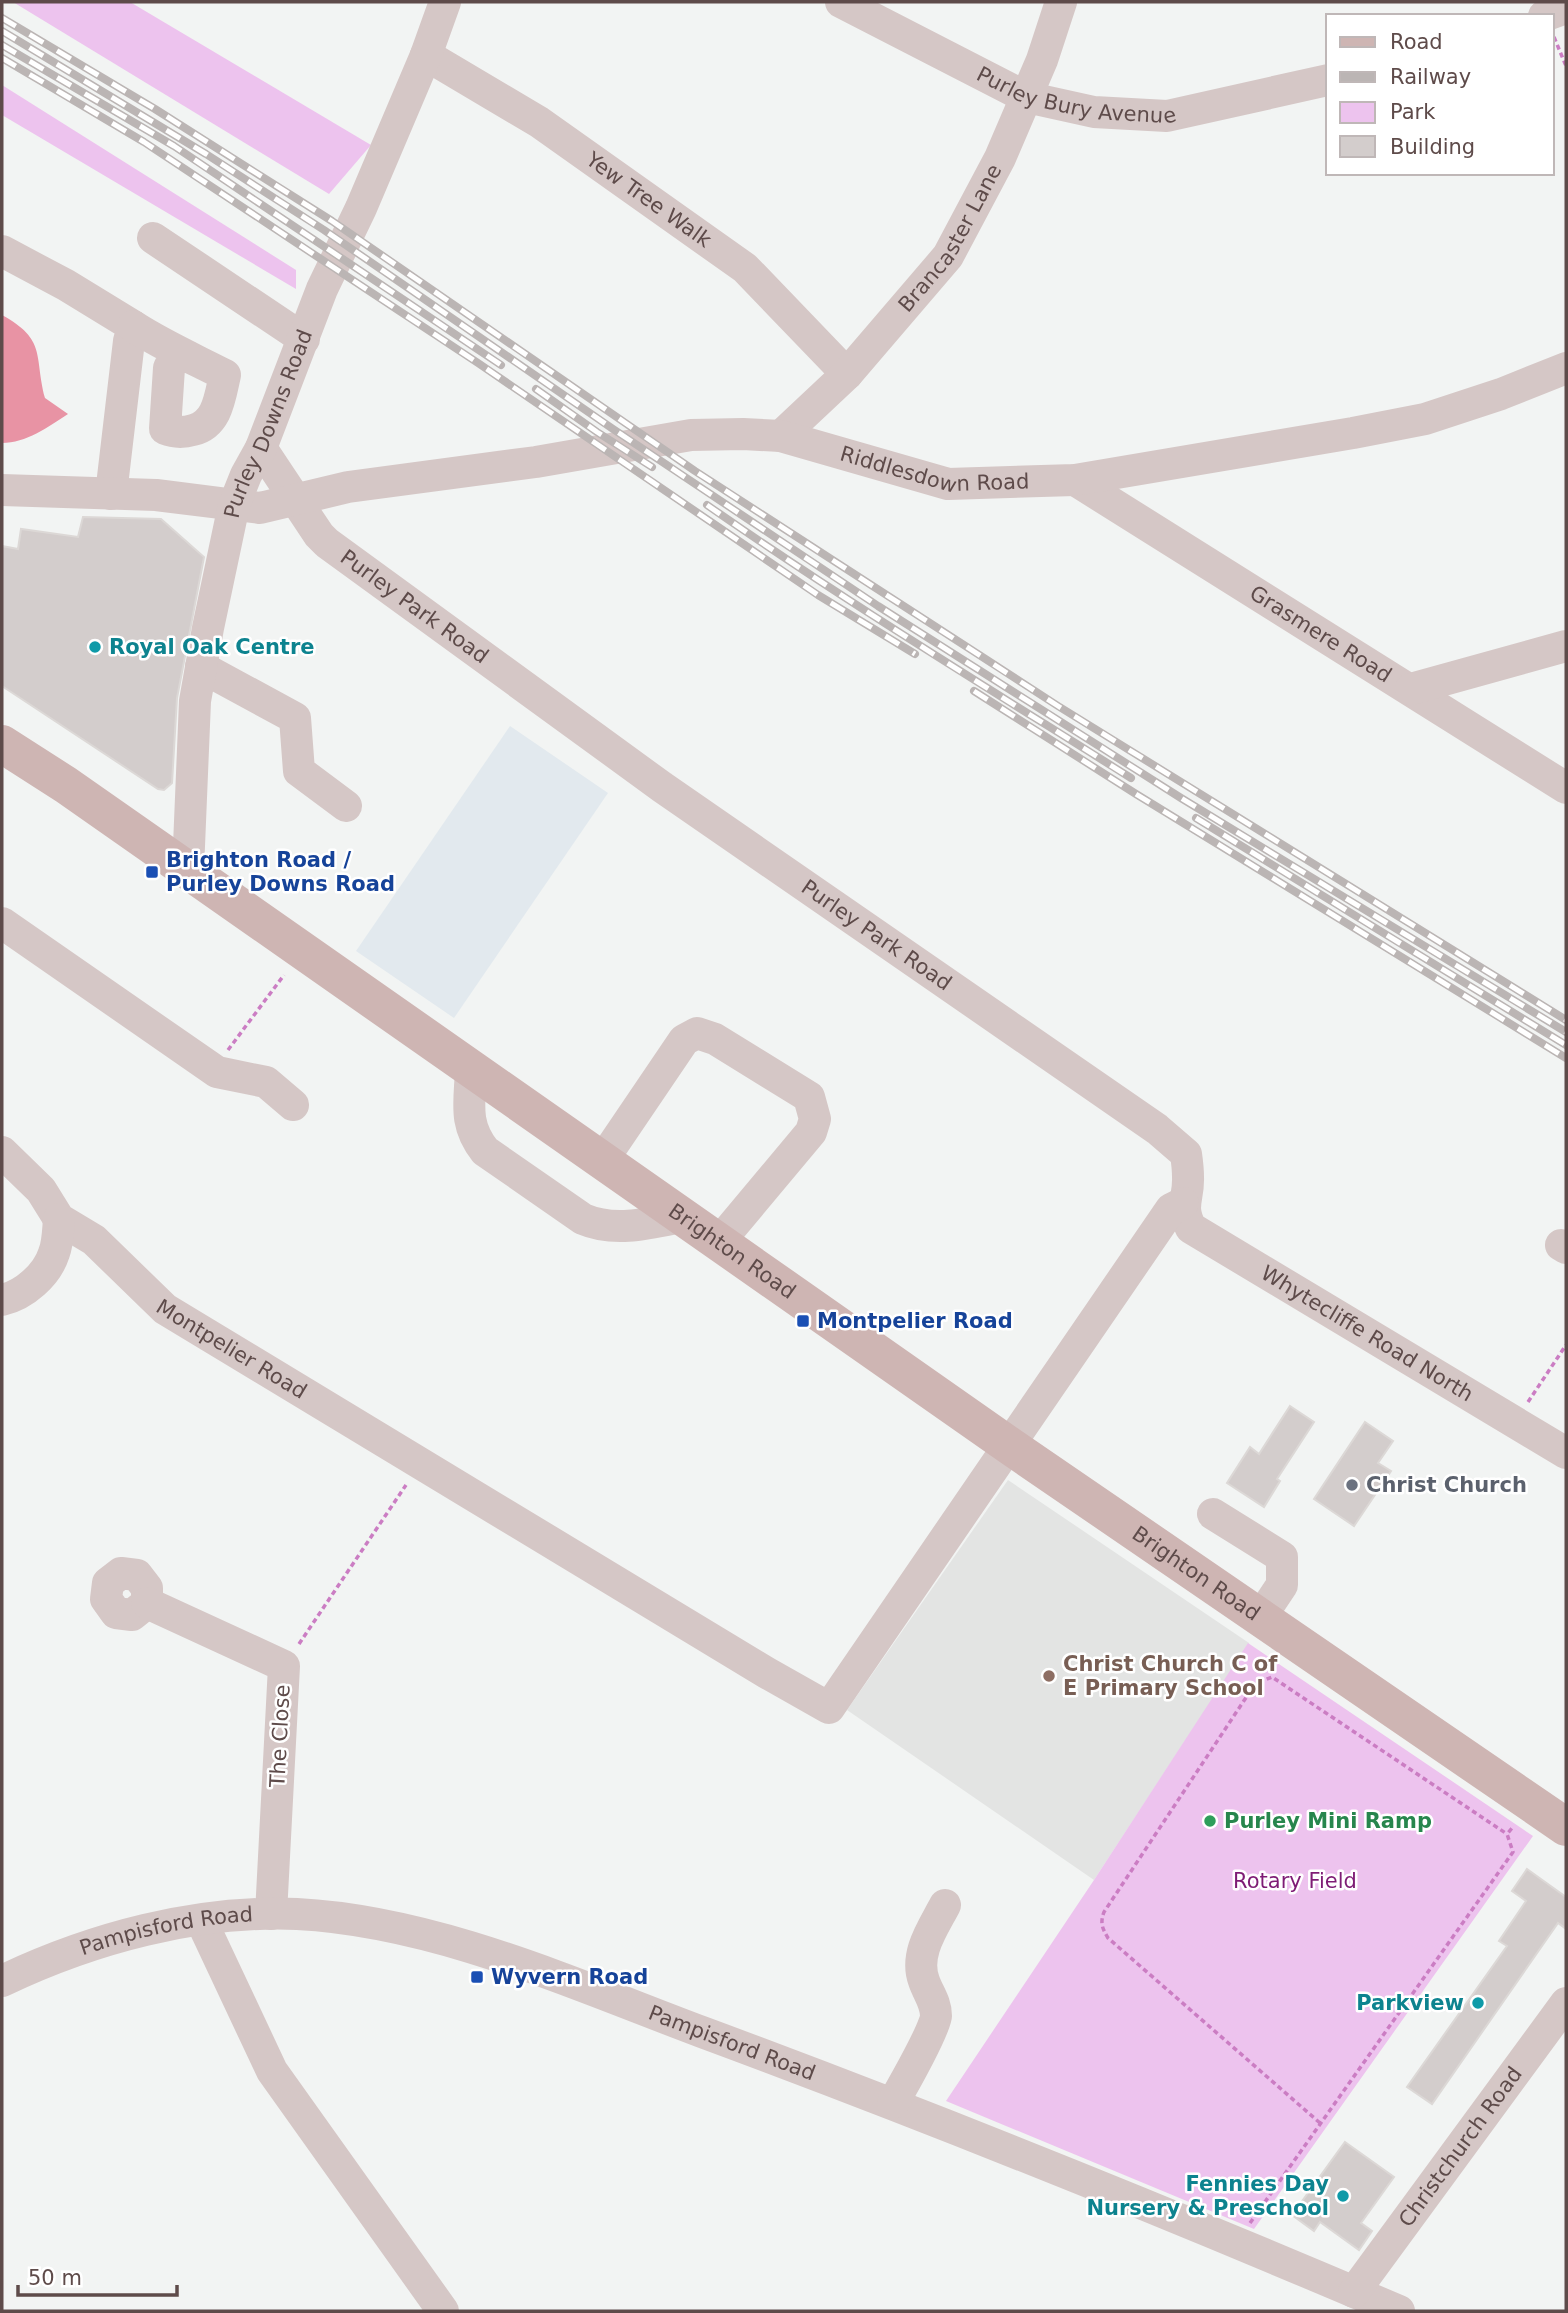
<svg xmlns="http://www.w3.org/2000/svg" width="1568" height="2313" font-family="'DejaVu Sans',sans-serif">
<rect width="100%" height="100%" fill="#f2f4f3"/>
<path fill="#e2e9ee" d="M510 726 608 793 454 1018 356 951Z"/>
<path fill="#e3e4e3" d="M1008 1480 1249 1643 1094 1880 847 1710Z"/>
<g fill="#edc3ee">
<path d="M13 2H130L371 145 329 194Z"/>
<path d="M2 85 296 270V289L2 115Z"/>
<path d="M1248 1643 1533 1836 1254 2229 946 2101 1094 1880Z"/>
</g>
<path fill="#e893a4" d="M2 315C47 340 34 355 45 398L68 414C48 427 26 443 2 443Z"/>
<g fill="#d3cdcc" stroke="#dcd8d6" stroke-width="2">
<path d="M83 517 161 519 204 557 177 698 172 783 164 790 158 789 2 686V546L18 549 21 529 78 537Z"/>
<path d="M1290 1406 1314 1422 1277 1479 1280 1481 1264 1507 1227 1483 1250 1447 1259 1454Z"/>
<path d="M1365 1422 1393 1441 1378 1463 1391 1471 1354 1526 1314 1499Z"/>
<path d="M1527 1869 1566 1897V1929L1558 1923 1432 2104 1407 2087 1507 1946 1499 1941 1526 1901 1512 1891Z"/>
<path d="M1345 2142 1394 2177 1361 2223 1372 2231 1359 2250 1320 2222 1314 2231 1292 2215Z"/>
</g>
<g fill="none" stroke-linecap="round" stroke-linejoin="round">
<g stroke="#cb7dc3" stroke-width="3.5" stroke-dasharray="5 3.5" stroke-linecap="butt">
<path d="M1554 37 1566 66"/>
<path d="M228 1050 284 975"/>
<path d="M1528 1402 1566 1345"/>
<path d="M299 1644 406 1485"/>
<path d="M1320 2123 1108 1938C1102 1928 1100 1923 1104 1912L1255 1684 1272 1677 1507 1834"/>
<path d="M1250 2223 1513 1852 1507 1834 1513 1827"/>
</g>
<g stroke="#d5c7c6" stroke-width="32">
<path id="s1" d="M841 2 1026 97 1094 112 1167 116 1328 80"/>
<path d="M1544 16 1566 8"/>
<path id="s2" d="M426 55 539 122 745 268 847 374"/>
<path d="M153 238 304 339"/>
<path d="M2 251 66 285 133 326 129 341 111 494"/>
<path d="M133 326C162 345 194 359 225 375 220 396 218 424 193 430 183 433 175 433 165 429L169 368 177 351"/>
<path id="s3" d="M781 436 847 374 948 256 1000 158 1042 60 1061 2"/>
<path id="s4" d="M261 448 319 535 327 543 662 787 1157 1129 1186 1154C1187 1161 1188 1169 1188 1177 1189 1199 1179 1205 1191 1228L1566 1453"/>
<path id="s5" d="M1075 480 1566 788"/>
<path id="s6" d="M2 490 156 495 260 508 348 487 536 462 691 435 743 434 781 436 948 484 1075 480 1353 433 1425 419 1501 394 1566 368"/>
<path d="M201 667 295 718 299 771 346 806"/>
<path d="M1411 689 1566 646"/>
<path id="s7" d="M188 870 195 701 208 628 234 505 246 475 261 448 322 289 361 208 426 55 445 2"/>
<path d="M2 923 217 1072 266 1082 293 1105"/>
<path d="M471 1068C470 1102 463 1123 485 1151L583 1219C616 1233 648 1223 682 1217"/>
<path id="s8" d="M2 1152 41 1190 59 1219 94 1240 165 1309 767 1673 829 1708 1171 1209 1183 1203"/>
<path d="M602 1161 684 1040 697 1033 715 1039 809 1097 815 1119 811 1132 719 1242"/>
<path d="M1561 1245 1566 1248"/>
<path d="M2 1300C24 1295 47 1275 54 1253 58 1243 58 1230 59 1219"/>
<path d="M1213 1514 1282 1557V1585L1260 1618"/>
<path d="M121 1573 137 1575 147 1588V1603L132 1615 116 1613 106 1599 108 1583Z"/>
<path d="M147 1603 284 1666 271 1914"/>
<path d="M201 1920 272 2071 443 2311"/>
<path id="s9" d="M2 1981C92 1938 196 1910 297 1914 435 1921 574 1984 702 2032 937 2119 1169 2213 1399 2311"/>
<path d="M893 2103C901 2089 936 2028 936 2016 936 2002 928 1993 924 1981 914 1954 933 1928 945 1905"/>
<path id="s10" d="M1354 2292 1566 2003"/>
</g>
<path stroke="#ceb5b3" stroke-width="38" id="s11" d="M2 744 66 785 1010 1446 1566 1827"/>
<defs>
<g id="rail">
<path d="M2 18 155 109 332 221 695 471 1058 706 1566 1020"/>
<path d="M2 31 206 154 324 230 613 429 878 606 1181 798 1566 1032"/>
<path d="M2 45 174 146 501 365"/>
<path d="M2 58 144 142 478 363 818 595 915 654"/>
<path d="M536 389 597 432 652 467"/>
<path d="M707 505C845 601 988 688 1131 778"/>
<path d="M974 691 1136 794 1566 1058"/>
<path d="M1196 818 1566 1045"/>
</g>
</defs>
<use href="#rail" stroke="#bbb5b4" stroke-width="8"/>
<use href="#rail" stroke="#fff" stroke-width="5" stroke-dasharray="16" stroke-linecap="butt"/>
</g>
<g fill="#0f9aa8" stroke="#fff" stroke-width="2.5">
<circle cx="95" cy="647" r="7"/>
<circle cx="1478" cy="2003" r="7"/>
<circle cx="1343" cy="2196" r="7"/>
</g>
<g fill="#1a4fb4" stroke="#fff" stroke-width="2.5">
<rect x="145" y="865" width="14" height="14" rx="3.5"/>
<rect x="796" y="1314" width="14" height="14" rx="3.5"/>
<rect x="470" y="1970" width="14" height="14" rx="3.5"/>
</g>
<circle fill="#6b7280" stroke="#fff" stroke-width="2.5" cx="1352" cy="1485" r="7"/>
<circle fill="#8d6e63" stroke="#fff" stroke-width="2.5" cx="1049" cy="1676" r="7"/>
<circle fill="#2e9e5b" stroke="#fff" stroke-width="2.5" cx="1210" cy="1821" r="7"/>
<g text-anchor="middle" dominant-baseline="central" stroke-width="5" stroke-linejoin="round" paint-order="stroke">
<g font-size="21" fill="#5e4b4a" stroke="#fff">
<text stroke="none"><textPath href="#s1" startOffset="257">Purley Bury Avenue</textPath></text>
<text stroke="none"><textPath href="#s2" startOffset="266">Yew Tree Walk</textPath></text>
<text stroke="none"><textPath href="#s3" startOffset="262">Brancaster Lane</textPath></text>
<text stroke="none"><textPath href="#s7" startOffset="457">Purley Downs Road</textPath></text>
<text stroke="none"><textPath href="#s6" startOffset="945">Riddlesdown Road</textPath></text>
<text stroke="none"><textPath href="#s4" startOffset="224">Purley Park Road</textPath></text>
<text stroke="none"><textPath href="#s5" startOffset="290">Grasmere Road</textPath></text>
<text stroke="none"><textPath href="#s4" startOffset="791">Purley Park Road</textPath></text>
<text stroke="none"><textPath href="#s11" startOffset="889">Brighton Road</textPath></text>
<text stroke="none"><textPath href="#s4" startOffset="1451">Whytecliffe Road North</textPath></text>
<text stroke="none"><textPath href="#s8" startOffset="306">Montpelier Road</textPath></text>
<text stroke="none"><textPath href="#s11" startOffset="1454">Brighton Road</textPath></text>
<text transform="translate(280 1736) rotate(-87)">The Close</text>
<text stroke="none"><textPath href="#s9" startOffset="173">Pampisford Road</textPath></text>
<text stroke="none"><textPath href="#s9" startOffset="761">Pampisford Road</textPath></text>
<text stroke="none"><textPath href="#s10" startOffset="180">Christchurch Road</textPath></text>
</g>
<g font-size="21" font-weight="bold" fill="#0d838f" stroke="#fff" text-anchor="end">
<text x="109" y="647" text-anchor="start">Royal Oak Centre</text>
<text x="1464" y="2003">Parkview</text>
<text x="1329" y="2184">Fennies Day<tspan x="1329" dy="24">Nursery &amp; Preschool</tspan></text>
</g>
<g font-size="21" font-weight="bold" fill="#164399" stroke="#fff" text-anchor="start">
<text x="166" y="860">Brighton Road /<tspan x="166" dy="24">Purley Downs Road</tspan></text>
<text x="817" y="1321">Montpelier Road</text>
<text x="491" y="1977">Wyvern Road</text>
</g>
<g font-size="21" font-weight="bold" fill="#5b616d" stroke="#fff" text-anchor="start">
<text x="1366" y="1485">Christ Church</text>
</g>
<g font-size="21" font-weight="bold" fill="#785e54" stroke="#fff" text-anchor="start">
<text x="1063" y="1664">Christ Church C of<tspan x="1063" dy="24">E Primary School</tspan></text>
</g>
<g font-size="21" font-weight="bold" fill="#27864d" stroke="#fff" text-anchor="start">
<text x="1224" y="1821">Purley Mini Ramp</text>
</g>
<g font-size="21" fill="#7e1c75" stroke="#fff">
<text x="1295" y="1881">Rotary Field</text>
</g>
</g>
<rect width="1568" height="2313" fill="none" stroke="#5e4b4a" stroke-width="7"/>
<rect x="1326" y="14" width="228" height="161" fill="#ffffff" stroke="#bfb7b7" stroke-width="2"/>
<rect x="1340" y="37" width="35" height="10" fill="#ceb5b3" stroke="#bfb7b7" stroke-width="2"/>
<text x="1390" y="49" font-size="21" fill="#5e4b4a">Road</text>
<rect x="1340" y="72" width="35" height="10" fill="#bbb5b4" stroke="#bfb7b7" stroke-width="2"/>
<text x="1390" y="84" font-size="21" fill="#5e4b4a">Railway</text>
<rect x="1340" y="102" width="35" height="21" fill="#edc3ee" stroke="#bfb7b7" stroke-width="2"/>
<text x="1390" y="119" font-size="21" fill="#5e4b4a">Park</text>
<rect x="1340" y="136" width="35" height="21" fill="#d3cdcc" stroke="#bfb7b7" stroke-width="2"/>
<text x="1390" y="154" font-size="21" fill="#5e4b4a">Building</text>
<path d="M18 2285v10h159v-10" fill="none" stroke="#5e4b4a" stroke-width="3.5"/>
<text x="28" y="2285" font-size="21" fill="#5e4b4a" stroke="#ffffff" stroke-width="5" paint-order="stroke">50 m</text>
</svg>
